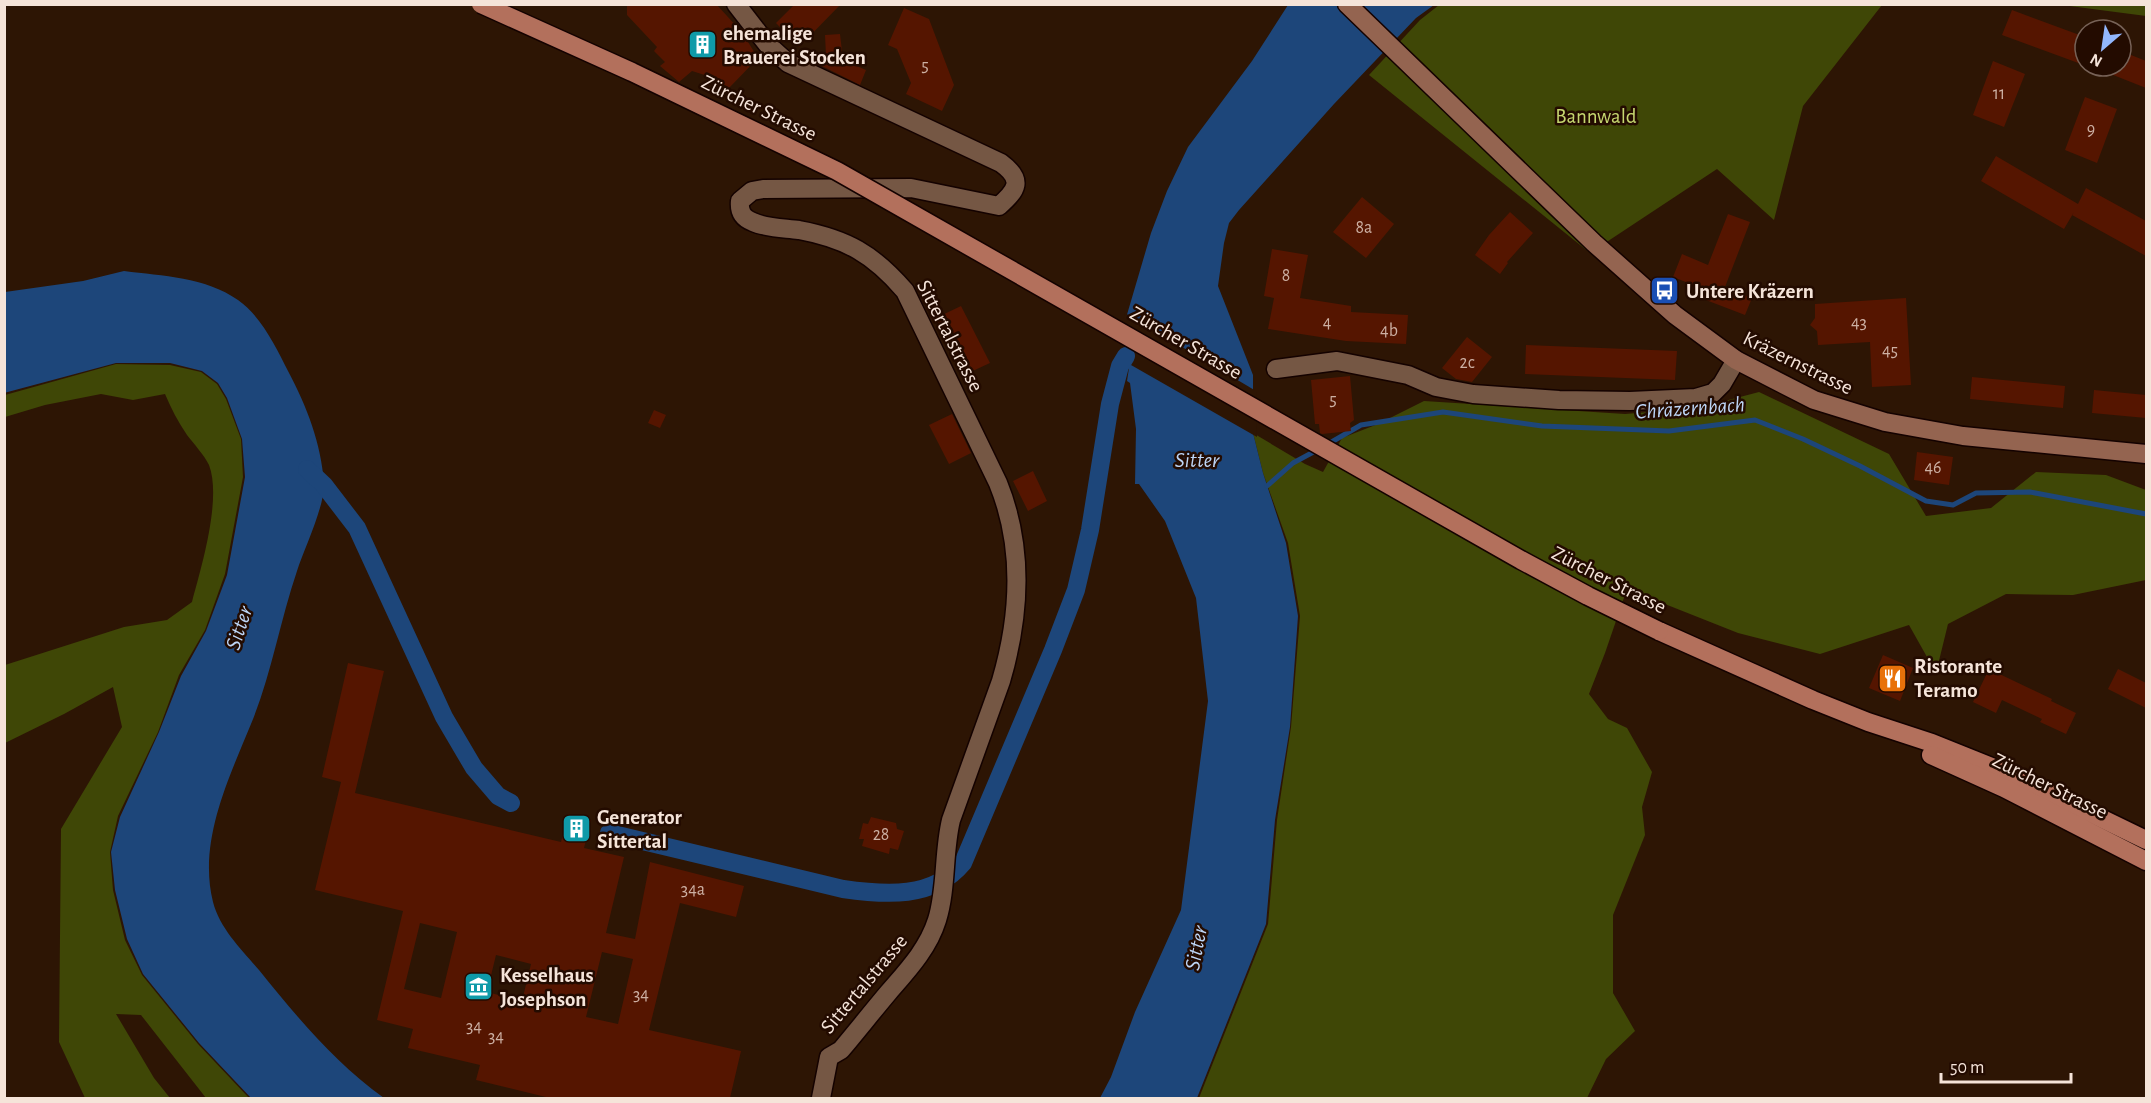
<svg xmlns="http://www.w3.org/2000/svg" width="2151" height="1103" font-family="'Alegreya Sans',sans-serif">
<rect width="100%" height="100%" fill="#2d1504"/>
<g fill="#3f4706">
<path d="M1439 5H1882L1803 106 1774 220 1717 169 1590 253 1369 75 1420 20Z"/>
<path d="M2062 5H2146V16Z"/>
<path d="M116 364 170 365 201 372 217 384 226 399 241 439 243 477 225 574 205 630 179 675 158 732 118 816 110 852 113 890 125 940 142 975 198 1044 249 1098H206L141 1015 116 1014 154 1078 170 1098H85L59 1042 61 829 122 727 113 687 64 714 5 743V665L124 627 167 620 192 602C201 568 222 499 209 465 204 455 194 444 187 435 178 422 171 408 165 394L133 400 101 394 45 405 5 417V395Z"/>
<path d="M1759 392 1889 454 1926 516 1991 508 2036 472 2106 475 2146 490V580L2073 595 2006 594 1948 624 1936 673 1909 625 1820 654 1738 633 1627 589 1605 653 1589 694 1608 719 1627 728 1652 772 1642 807 1645 835 1613 915V993L1635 1031 1606 1059 1587 1098H1199L1268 924 1277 820 1291 727 1300 616 1288 543 1263 473 1253 433 1305 464 1323 472 1342 438 1378 424 1424 401 1625 414 1698 408Z"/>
</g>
<g fill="#1d467a">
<path d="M1288 5H1434L1416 18 1334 104 1239 210 1229 223 1224 243 1218 286 1253 375V433L1263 473 1286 543 1298 616 1290 727 1275 820 1266 924 1197 1098H1100L1111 1077 1135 1012 1181 910 1208 701 1196 598 1165 521 1139 484H1135L1136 429 1130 383 1127 381 1129 368 1121 335 1151 233 1167 191 1188 147 1252 61Z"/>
<path d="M124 271C163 276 205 277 238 300 261 316 276 347 288 371 307 407 321 443 324 483 325 506 304 549 297 571 280 621 271 676 251 724 228 780 198 842 213 902 220 929 242 950 259 970 297 1017 335 1063 384 1098H251L199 1043 143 974 127 939 115 890 111 852 120 817 159 732 181 676 206 631 227 575 245 477 242 439 227 398 218 383 202 371 170 363H116L4 393 5 292 83 281Z"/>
</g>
<path fill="#2d1504" d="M1125 313 1256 391 1257 437 1124 361 1118 335Z"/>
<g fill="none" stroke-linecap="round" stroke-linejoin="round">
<g stroke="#1d467a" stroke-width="5">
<path d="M1328 444 1361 425 1443 412 1542 426 1669 431 1755 420 1803 439 1860 466 1926 501 1953 505 1976 493 2030 492 2146 514"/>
<path d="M1267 486 1293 463 1319 449"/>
</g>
<g stroke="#1d467a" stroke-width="18">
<path d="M307 469 324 485 357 528 444 717 474 768 498 796 511 803"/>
<path d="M609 833 843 889C885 895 933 899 963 863L1053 650 1076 590 1090 530 1110 404 1120 366 1126 356"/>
</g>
</g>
<g fill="#551500" fill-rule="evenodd">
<path d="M627 4H716L750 41 748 42 758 58 729 88 714 78 692 71 679 82 660 66 665 62 654 51 657 47 627 15Z"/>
<path d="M795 4H841L799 47 776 23Z"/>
<path d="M904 8 929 19 954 85 942 111 906 94 911 83 897 49 888 45Z"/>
<path d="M2012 10 2085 37V64L2082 63 2081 64 2002 35Z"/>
<path d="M840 34 843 60 866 70 860 85 822 66 826 56 825 35Z"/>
<path d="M2121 51 2146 61V88L2093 67 2121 66Z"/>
<path d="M1993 61 2025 74 2004 127 1973 115Z"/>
<path d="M2085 97 2117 109 2097 163 2065 150Z"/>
<path d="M1996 156 2078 204 2086 188 2146 221V256L2072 215 2074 212 2064 229 1981 181Z"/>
<path d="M1362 197 1394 224 1366 258 1333 232Z"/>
<path d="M1510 212 1533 233 1507 262 1508 263 1500 274 1475 255 1489 235Z"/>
<path d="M1728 214 1750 222 1725 287 1752 298 1745 315 1698 297 1701 288 1673 277 1682 254 1708 265Z"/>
<path d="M1272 249 1308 255 1300 298 1351 306V312L1408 315 1406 344 1346 341 1268 329 1274 298 1264 296Z"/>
<path d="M1906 298 1911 385 1872 387 1870 342 1818 345 1817 331 1810 325 1815 318V304Z"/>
<path d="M961 306 990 363 964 375 936 318Z"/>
<path d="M1467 337 1492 357 1472 382 1456 379 1442 368Z"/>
<path d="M1526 345 1677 351 1675 380 1525 374Z"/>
<path d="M1350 376 1354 420 1350 423 1351 431 1322 434 1320 433 1319 424H1315L1311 380Z"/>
<path d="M1972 377 2065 386 2063 408 1970 399Z"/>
<path d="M2094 390 2146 395V418L2092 413Z"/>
<path d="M654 410 666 415 660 428 648 423Z"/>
<path d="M952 414 971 453 949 464 929 425Z"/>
<path d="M1917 452 1953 457 1949 485 1914 480Z"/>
<path d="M1033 471 1047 501 1028 511 1013 481Z"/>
<path d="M1883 655 1913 668 1900 701 1869 688Z"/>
<path d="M348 663 384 671 355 793 561 842 568 814 591 820 584 848 624 857 606 933 635 939 650 862 744 886 736 917 680 903 649 1030 741 1051 730 1098H550L476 1080 480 1065 408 1048 413 1029 377 1020 403 911 315 890 341 782 322 777ZM420 923 457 932 441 998 404 989ZM602 952 633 959 618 1024 586 1017ZM496 955 531 964 522 1001 487 992Z"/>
<path d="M1989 669 2052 699 2051 701 2076 713 2066 734 2040 722 2042 719 2002 700 1996 713 1973 702Z"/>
<path d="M2118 669 2146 683V708L2108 689Z"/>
<path d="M871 817 896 823 897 829 904 831 898 850 890 848 889 854 862 846 864 839H859L863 823 868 824Z"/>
</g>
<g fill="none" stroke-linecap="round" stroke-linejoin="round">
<defs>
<g id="street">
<path d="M736 4 767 44 788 63 1001 163C1024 180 1017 190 999 206L911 188 763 189 752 191 740 201C739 211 742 218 753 222 766 228 784 228 799 230 847 239 873 254 905 291L998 483C1024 547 1020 616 1001 681L951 820C943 853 947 888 937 920 928 949 907 971 888 993 872 1012 857 1031 841 1050L829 1057 821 1098"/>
<path d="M1276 369 1337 361 1408 375 1436 387 1473 394 1559 400 1630 401 1696 398 1713 393 1722 384 1736 360"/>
</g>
<path id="secondary" d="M1347 4 1594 243 1675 315 1736 360 1814 400 1885 422 1963 436 2146 454"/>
<g id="primary">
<path d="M1659 631 1813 700 1868 722 1932 743 2014 776 2146 840"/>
<path d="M1931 755 2004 788 2146 861"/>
</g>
</defs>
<use href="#street" stroke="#140200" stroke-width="21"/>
<use href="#secondary" stroke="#140200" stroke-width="21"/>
<use href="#primary" stroke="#140200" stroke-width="21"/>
<use href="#street" stroke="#755744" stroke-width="18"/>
<use href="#secondary" stroke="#946450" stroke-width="18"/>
<use href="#primary" stroke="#b3705c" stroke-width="18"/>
<defs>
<path id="primary-bridge" d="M481 4 632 72 837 171 1521 560 1588 596 1659 631"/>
</defs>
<use href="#primary-bridge" stroke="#140200" stroke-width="21" stroke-linecap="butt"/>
<use href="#primary-bridge" stroke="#b3705c" stroke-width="18"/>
</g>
<defs>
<symbol id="building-square" viewBox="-11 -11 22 22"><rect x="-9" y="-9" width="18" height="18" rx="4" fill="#0f9aa8" stroke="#230b00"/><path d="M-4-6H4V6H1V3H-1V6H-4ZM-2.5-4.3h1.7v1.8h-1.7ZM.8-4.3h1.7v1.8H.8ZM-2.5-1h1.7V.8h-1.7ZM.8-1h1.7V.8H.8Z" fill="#fff"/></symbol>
<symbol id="bus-square" viewBox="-11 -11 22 22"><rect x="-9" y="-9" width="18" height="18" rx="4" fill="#1a4fb4" stroke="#230b00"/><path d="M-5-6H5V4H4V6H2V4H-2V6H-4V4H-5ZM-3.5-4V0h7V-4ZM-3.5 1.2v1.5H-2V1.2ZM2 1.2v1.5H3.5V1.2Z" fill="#fff"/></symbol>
<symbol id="restaurant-square" viewBox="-11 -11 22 22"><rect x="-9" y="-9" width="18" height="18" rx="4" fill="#e8710a" stroke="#230b00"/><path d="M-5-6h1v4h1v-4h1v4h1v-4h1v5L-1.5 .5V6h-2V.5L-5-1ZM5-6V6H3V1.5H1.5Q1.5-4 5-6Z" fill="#fff"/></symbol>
<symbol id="museum-square" viewBox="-11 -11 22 22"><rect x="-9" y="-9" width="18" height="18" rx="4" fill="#0f9aa8" stroke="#230b00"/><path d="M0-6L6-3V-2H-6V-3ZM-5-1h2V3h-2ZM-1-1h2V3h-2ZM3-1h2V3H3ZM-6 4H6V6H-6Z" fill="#fff"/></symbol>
</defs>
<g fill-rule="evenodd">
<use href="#building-square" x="686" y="28" width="33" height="33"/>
<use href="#bus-square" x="1648" y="274" width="33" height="33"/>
<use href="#restaurant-square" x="1876" y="662" width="33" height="33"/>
<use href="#building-square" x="560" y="812" width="33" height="33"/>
<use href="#museum-square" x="462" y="970" width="33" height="33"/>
</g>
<g text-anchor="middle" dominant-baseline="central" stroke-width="5" stroke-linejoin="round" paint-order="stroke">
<g font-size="18" fill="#cdb0a3">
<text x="925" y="66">5</text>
<text x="1999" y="94">11</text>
<text x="2091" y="130">9</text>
<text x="1364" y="228">8a</text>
<text x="1286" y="276">8</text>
<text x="1327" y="323">4</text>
<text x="1859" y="323">43</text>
<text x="1389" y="331">4b</text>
<text x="1890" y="351">45</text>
<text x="1467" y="363">2c</text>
<text x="1333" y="400">5</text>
<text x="1933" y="468">46</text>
<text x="881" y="835">28</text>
<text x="693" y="890">34a</text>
<text x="641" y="995">34</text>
<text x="474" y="1027">34</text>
<text x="496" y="1037">34</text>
</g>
<g font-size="21" font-weight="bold" fill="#f5e4d9" stroke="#230b00" text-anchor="start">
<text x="723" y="33">ehemalige<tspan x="723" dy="24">Brauerei Stocken</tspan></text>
<text x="1686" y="291">Untere Kräzern</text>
<text x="1914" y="666">Ristorante<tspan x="1914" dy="24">Teramo</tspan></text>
<text x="597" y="817">Generator<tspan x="597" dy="24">Sittertal</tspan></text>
<text x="500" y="975">Kesselhaus<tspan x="500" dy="24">Josephson</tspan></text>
</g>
<g font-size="21" fill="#f5e4d9" stroke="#230b00">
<text transform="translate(759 108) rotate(26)">Zürcher Strasse</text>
<text transform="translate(950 336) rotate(63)">Sittertalstrasse</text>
<text transform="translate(1186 343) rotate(30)">Zürcher Strasse</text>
<text transform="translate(1798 363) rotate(26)">Kräzernstrasse</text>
<text transform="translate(1609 580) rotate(27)">Zürcher Strasse</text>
<text transform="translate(2050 786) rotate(26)">Zürcher Strasse</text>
<text transform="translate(864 984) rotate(-50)">Sittertalstrasse</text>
</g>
<g font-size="21" fill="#c5d66f" stroke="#230b00">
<text x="1596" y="116">Bannwald</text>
</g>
<g font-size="22" font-style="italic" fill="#bdd5f6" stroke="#230b00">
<text transform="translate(1690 408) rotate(-4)">Chräzernbach</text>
<text x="1197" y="460">Sitter</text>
<text transform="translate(239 628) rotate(-72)">Sitter</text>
<text transform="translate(1196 948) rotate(-79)">Sitter</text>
</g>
</g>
<rect width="2151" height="1103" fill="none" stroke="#f5e4d9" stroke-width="12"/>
<g transform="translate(2103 48) rotate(209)"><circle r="28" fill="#230b00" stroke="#776257" stroke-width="1.5"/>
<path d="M0-4.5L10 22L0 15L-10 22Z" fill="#92b7fd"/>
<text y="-9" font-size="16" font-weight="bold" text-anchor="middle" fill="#f5e4d9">N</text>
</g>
<path d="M1941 1073v9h130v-9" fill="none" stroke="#f5e4d9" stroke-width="3"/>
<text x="1950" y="1073" font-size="18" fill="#f5e4d9" stroke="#230b00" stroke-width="4.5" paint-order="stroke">50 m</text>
</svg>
